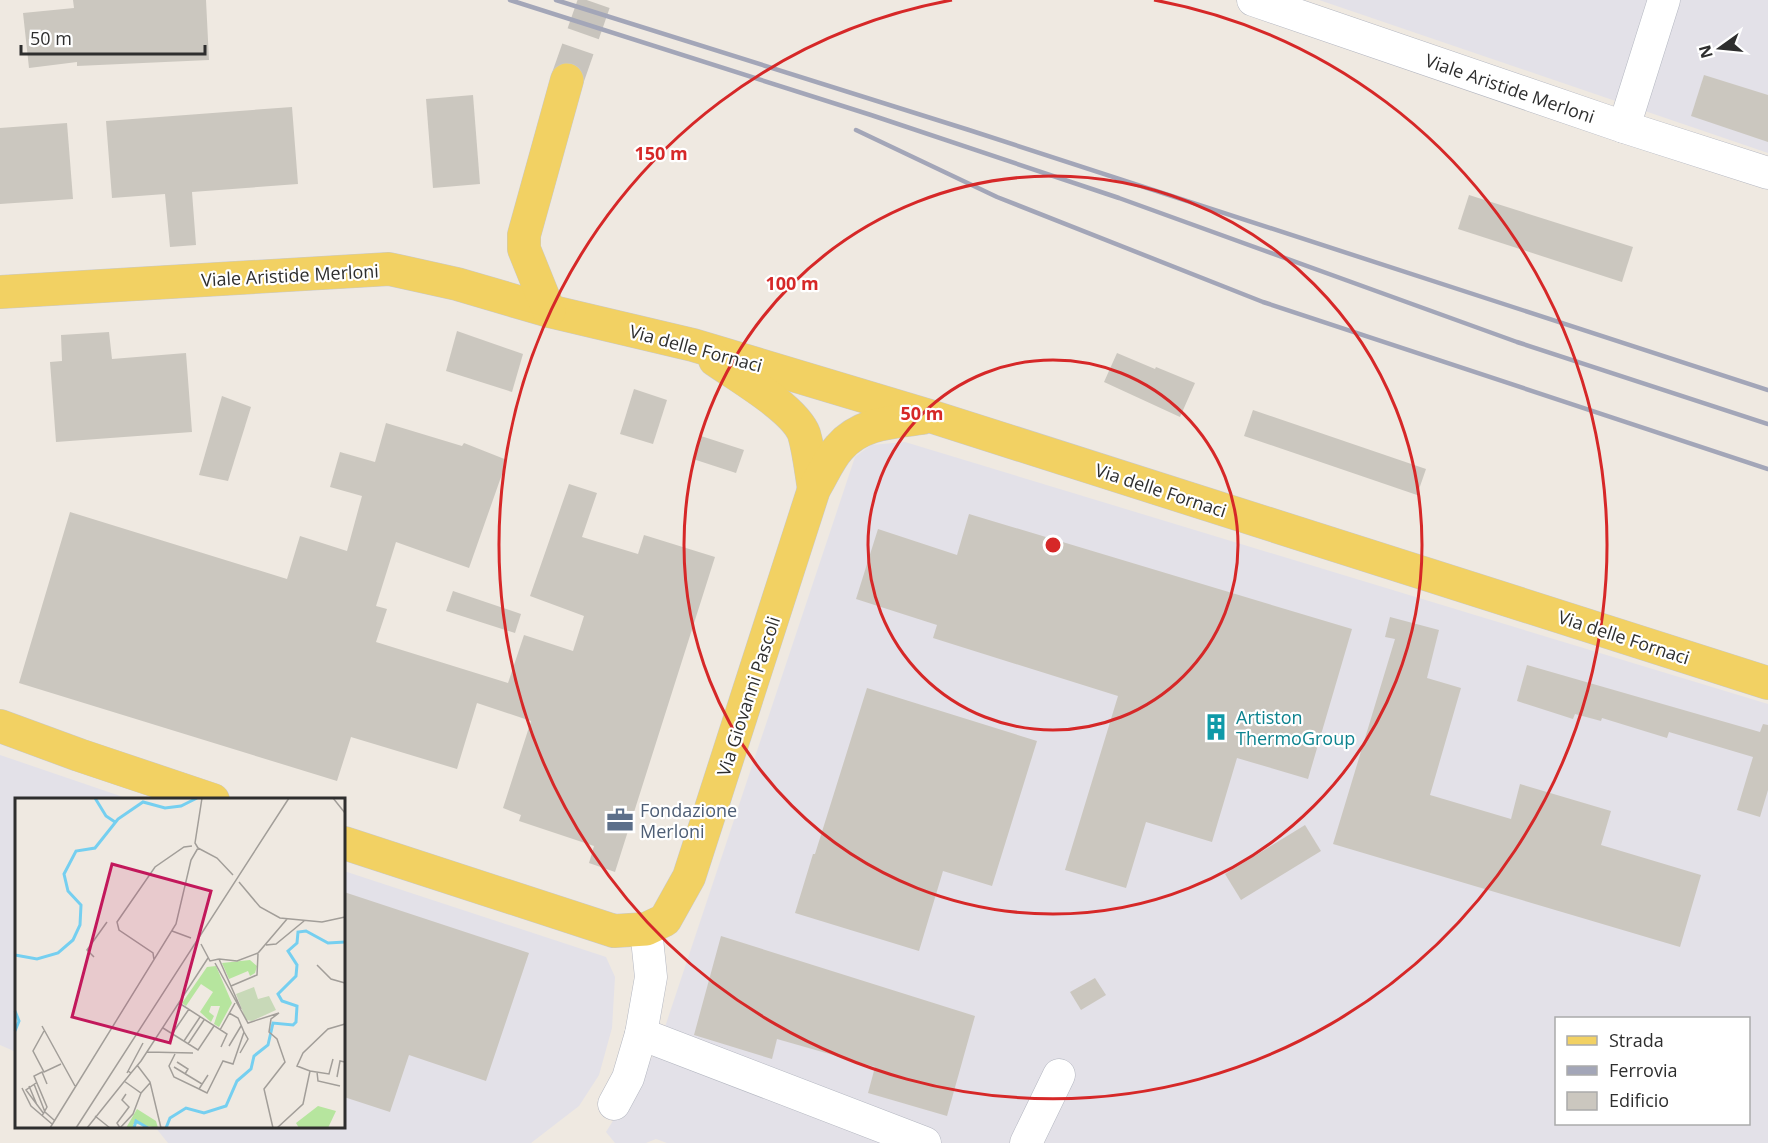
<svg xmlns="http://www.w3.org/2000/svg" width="1768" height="1143" font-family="'Open Sans',sans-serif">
<rect width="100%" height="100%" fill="#efe9e1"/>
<g fill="#e3e1e8" fill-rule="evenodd">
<path d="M1319 0H1768V153Z"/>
<path d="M905 442 1768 704V1143H667L656 1139 646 1143H615L606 1132 658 1048 855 457 871 445ZM1556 1018H1748V1124H1556Z"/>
<path d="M0 755 129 799 16 800V1052L0 1045Z"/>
<path d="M344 871 606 957 615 977 612 1028 599 1075 579 1106 531 1143H168L155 1127 344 1126Z"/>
</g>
<g fill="#cbc7bf">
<path d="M73 0H206L209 60 77 66V62L29 68 23 13 74 8Z"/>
<path d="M1704 75 1768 95V142L1691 116Z"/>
<path d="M473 95 480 184 433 188 426 99Z"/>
<path d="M292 107 298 184 192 192 196 245 170 247 165 194 112 198 106 121Z"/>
<path d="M67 123 73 199 0 204V128Z"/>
<path d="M1469 195 1633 247 1622 282 1458 229Z"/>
<path d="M457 331 523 354 512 392 446 371Z"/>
<path d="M109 332 112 359 186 353 192 432 56 442 50 362 62 361 61 335Z"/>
<path d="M1117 353 1155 369 1156 367 1195 383 1180 417 1104 382Z"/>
<path d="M634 389 667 400 653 444 620 434Z"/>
<path d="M222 396 251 407 228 481 199 475Z"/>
<path d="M1253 410 1426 469 1417 495 1244 436Z"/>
<path d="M386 423 462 446 464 443 507 460 469 568 396 542 376 606 387 609 376 642 508 683 524 635 573 651 584 616 530 596 569 484 597 493 582 537 638 554 644 535 715 557 615 872 589 863 594 846 519 821 521 815 503 808 531 721 477 703 457 769 351 737 337 781 19 683 70 512 287 579 300 536 347 551 362 496 330 487 340 452 375 462Z"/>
<path d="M701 436 744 450 736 473 693 459Z"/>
<path d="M969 514 1352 629 1308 779 1237 758 1212 842 1146 822 1126 888 1065 870 1118 696 933 638 937 625 856 599 878 529 957 555Z"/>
<path d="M453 591 521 614 515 633 446 611Z"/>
<path d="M1390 617 1439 630 1427 678 1461 688 1430 795 1511 819 1520 784 1611 811 1601 845 1701 875 1680 947 1333 844 1395 639 1385 637Z"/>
<path d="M1527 665 1760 732 1763 724 1768 725V790L1760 817 1737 810 1753 757 1669 732 1667 738 1602 718 1601 721 1575 714 1573 719 1517 701Z"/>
<path d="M867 688 1037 741 992 886 943 871 919 951 795 913 813 854H815Z"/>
<path d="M1305 825 1321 851 1241 900 1225 874Z"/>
<path d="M344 892 529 953 486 1081 409 1055 390 1112 344 1097Z"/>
<path d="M721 936 975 1016 947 1116 868 1093 875 1067 777 1039 772 1059 694 1035Z"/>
<path d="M1095 978 1106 995 1081 1010 1070 992Z"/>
</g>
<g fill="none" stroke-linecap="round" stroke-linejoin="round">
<path stroke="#c8c4bd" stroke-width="33" stroke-dasharray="33 16" stroke-linecap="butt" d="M567 80 595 0"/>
<defs>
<g id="minor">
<path d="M1253 0 1624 127 1768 173"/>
<path d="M1624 127 1664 0"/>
<path d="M641 1034 925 1143"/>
<path d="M614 1104 628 1078 641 1034 651 977 646 929"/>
<path d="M1026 1143 1059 1075"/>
</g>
<g id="major">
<path d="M0 292 389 269 457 284 549 311 693 345 933 417 1768 683"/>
<path d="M549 311 524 249V235L567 80"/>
<path d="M715 360C738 376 795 409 804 434 809 451 811 471 814 489"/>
<path d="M0 726 79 755 213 800"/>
<path d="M344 843 614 931 646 929 665 920 689 877 814 489C822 476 829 459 839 448 860 423 892 422 922 418"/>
</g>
</defs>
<use href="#minor" stroke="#b4b7c1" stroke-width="33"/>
<use href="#major" stroke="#c9c9c9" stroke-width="34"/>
<use href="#minor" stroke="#fff" stroke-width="32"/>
<use href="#major" stroke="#f2d163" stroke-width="33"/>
<g stroke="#a3a6b8" stroke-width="4.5">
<path d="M510 0 871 115 1119 198 1517 342 1768 424"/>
<path d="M556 0 969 130 1768 390"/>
<path d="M856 130 997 197 1263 302 1768 469"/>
</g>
</g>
<g fill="none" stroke="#d62828" stroke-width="3">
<circle cx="1053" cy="545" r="185"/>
<circle cx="1053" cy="545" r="369"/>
<path d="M1154 0A554 554 0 1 1 952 0"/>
</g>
<defs>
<symbol id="building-bare" viewBox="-9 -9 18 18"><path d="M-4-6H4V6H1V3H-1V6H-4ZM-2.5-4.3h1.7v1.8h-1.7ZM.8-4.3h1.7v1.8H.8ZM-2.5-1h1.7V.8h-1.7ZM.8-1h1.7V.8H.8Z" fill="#0f9aa8" stroke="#fff" stroke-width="2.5" paint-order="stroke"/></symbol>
<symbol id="office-bare" viewBox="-9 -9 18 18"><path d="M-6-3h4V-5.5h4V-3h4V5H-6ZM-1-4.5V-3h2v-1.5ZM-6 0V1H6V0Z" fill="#5c6f8a" stroke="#fff" stroke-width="2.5" paint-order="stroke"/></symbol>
</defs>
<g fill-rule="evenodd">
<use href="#building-bare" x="1197" y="708" width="38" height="38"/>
<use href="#office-bare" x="601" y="801" width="38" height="38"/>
</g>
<g text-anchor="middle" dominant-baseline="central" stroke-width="4.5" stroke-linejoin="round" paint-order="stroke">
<g font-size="18" fill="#2e2e2e" stroke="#fff">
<text transform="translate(1510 88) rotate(19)">Viale Aristide Merloni</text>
<text transform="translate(290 275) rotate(-3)">Viale Aristide Merloni</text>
<text transform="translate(696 348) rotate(15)">Via delle Fornaci</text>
<text transform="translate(1161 490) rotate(18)">Via delle Fornaci</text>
<text transform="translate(1624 637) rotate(18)">Via delle Fornaci</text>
<text transform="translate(748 696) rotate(-72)">Via Giovanni Pascoli</text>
</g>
<g font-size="18" fill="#0d838f" stroke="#fff" text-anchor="start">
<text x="1236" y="717">Artiston<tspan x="1236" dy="21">ThermoGroup</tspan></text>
</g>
<g font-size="18" fill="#4e5e75" stroke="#fff" text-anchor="start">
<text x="640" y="810">Fondazione<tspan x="640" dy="21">Merloni</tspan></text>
</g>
</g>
<g transform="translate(15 798)">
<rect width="330" height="330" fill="#efe9e1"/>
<path d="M235 162 242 168 240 175 235 178 233 173 214 181 207 165ZM201 168 217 205 204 229 199 226 205 208H196L194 214 199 218 196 224 185 214 198 194 186 186 171 208 167 205 192 169ZM303 308 321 313 313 330H284L281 325ZM122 311 141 323 143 330 122 326H118L120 330H111Z" fill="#b6e59e"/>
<path d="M239 189 243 201 254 198 261 212 237 223 231 222 221 196Z" fill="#c8d9b8"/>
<path fill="none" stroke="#75cff0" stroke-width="3" d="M80 0 91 18 100 24M0 157 22 161 43 155 58 142 65 127 66 107 53 93 49 76 61 53 80 50 103 21 128 4 150 10 166 8 182 0M0 213 4 223 0 233M119 330 121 323 133 330M151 330 155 320 171 310 189 315 211 308 222 283 236 271 239 258 253 247 258 225 278 227 281 224 282 208 267 203 263 196 281 178 282 167 273 153 282 145 283 134 291 133 313 145 330 144"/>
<path fill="none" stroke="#a29e99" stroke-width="1.5" d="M318 0 330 15M183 50 180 45 187 0M183 50 202 60 218 77M224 84 245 109 265 120 307 124 330 119M157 133 176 140M186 146 195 163 204 161M251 147 261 146 289 123M79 159 72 152 92 124M204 161 226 211M204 161 222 163 243 155 272 121M139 162 138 155 104 132 102 124 140 69 169 49 177 48M200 165 233 225 264 215 256 221 254 234 262 241 270 264 249 291 258 330M302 167 316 181 330 185M216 188 242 177 243 156M164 205 212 236 206 249M27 228 60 288M148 230 183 252 199 228M205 232 220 205M29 233 18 253 29 274 46 266M157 236 174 211M169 243 185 219M173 246 189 222M214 248 226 228M132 254 178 255M225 255 233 241 229 234M160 256 154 268 159 279 184 291 193 277M162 264 173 271 170 276M122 267 135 284 146 330M159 269 187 286M113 273 116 275 126 263 193 160M295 273 314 276 318 261M302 274 303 283 325 288M112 275 128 245M322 279 325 263 330 264M109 283 126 295 135 285M21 285 11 292 29 316M19 286 30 314 39 322M14 288 22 307M7 290 16 308 37 326M184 291 192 295 208 263 218 266 229 234 223 220 214 215M111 296 107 302 114 309 102 325 105 330 118 316 126 295M27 318 32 309 19 278 27 274 32 286M80 318 95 330M35 330 161 126 176 62 183 50M61 330 274 0M72 330 116 275M262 330 288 306 295 273 282 268 288 255 313 231 330 226"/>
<path fill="#c2185b" fill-opacity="0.15" stroke="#c2185b" stroke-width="3" d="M97 66 196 93 155 245 57 219Z"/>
<rect width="330" height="330" fill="none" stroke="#2e2e2e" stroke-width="3"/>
</g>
<circle cx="1053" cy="545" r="9" fill="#d62828" stroke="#fff" stroke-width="3"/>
<g font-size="18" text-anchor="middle" font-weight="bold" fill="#d62828" stroke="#fff" stroke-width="4.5" stroke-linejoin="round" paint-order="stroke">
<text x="661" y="160">150 m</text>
<text x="792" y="290">100 m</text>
<text x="922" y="420">50 m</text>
</g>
<rect x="1555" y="1017" width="195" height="108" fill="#ffffff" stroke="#ababab" stroke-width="1.5"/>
<rect x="1567" y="1036" width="30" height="9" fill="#f2d163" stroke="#ababab" stroke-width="1.5"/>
<text x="1609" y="1047" font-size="18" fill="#2e2e2e">Strada</text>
<rect x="1567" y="1066" width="30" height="9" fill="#a3a6b8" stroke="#ababab" stroke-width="1.5"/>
<text x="1609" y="1077" font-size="18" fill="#2e2e2e">Ferrovia</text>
<rect x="1567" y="1092" width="30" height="18" fill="#cbc7bf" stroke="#ababab" stroke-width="1.5"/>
<text x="1609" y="1107" font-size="18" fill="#2e2e2e">Edificio</text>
<g transform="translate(1720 48) rotate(255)" stroke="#ffffff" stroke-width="4.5" paint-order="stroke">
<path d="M0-4.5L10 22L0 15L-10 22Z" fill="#2e2e2e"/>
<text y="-9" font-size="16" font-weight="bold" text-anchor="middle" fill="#2e2e2e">N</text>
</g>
<path d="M21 45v9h184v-9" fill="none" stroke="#2e2e2e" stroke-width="3"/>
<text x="30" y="45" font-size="18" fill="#2e2e2e" stroke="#ffffff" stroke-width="4.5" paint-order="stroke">50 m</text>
</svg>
